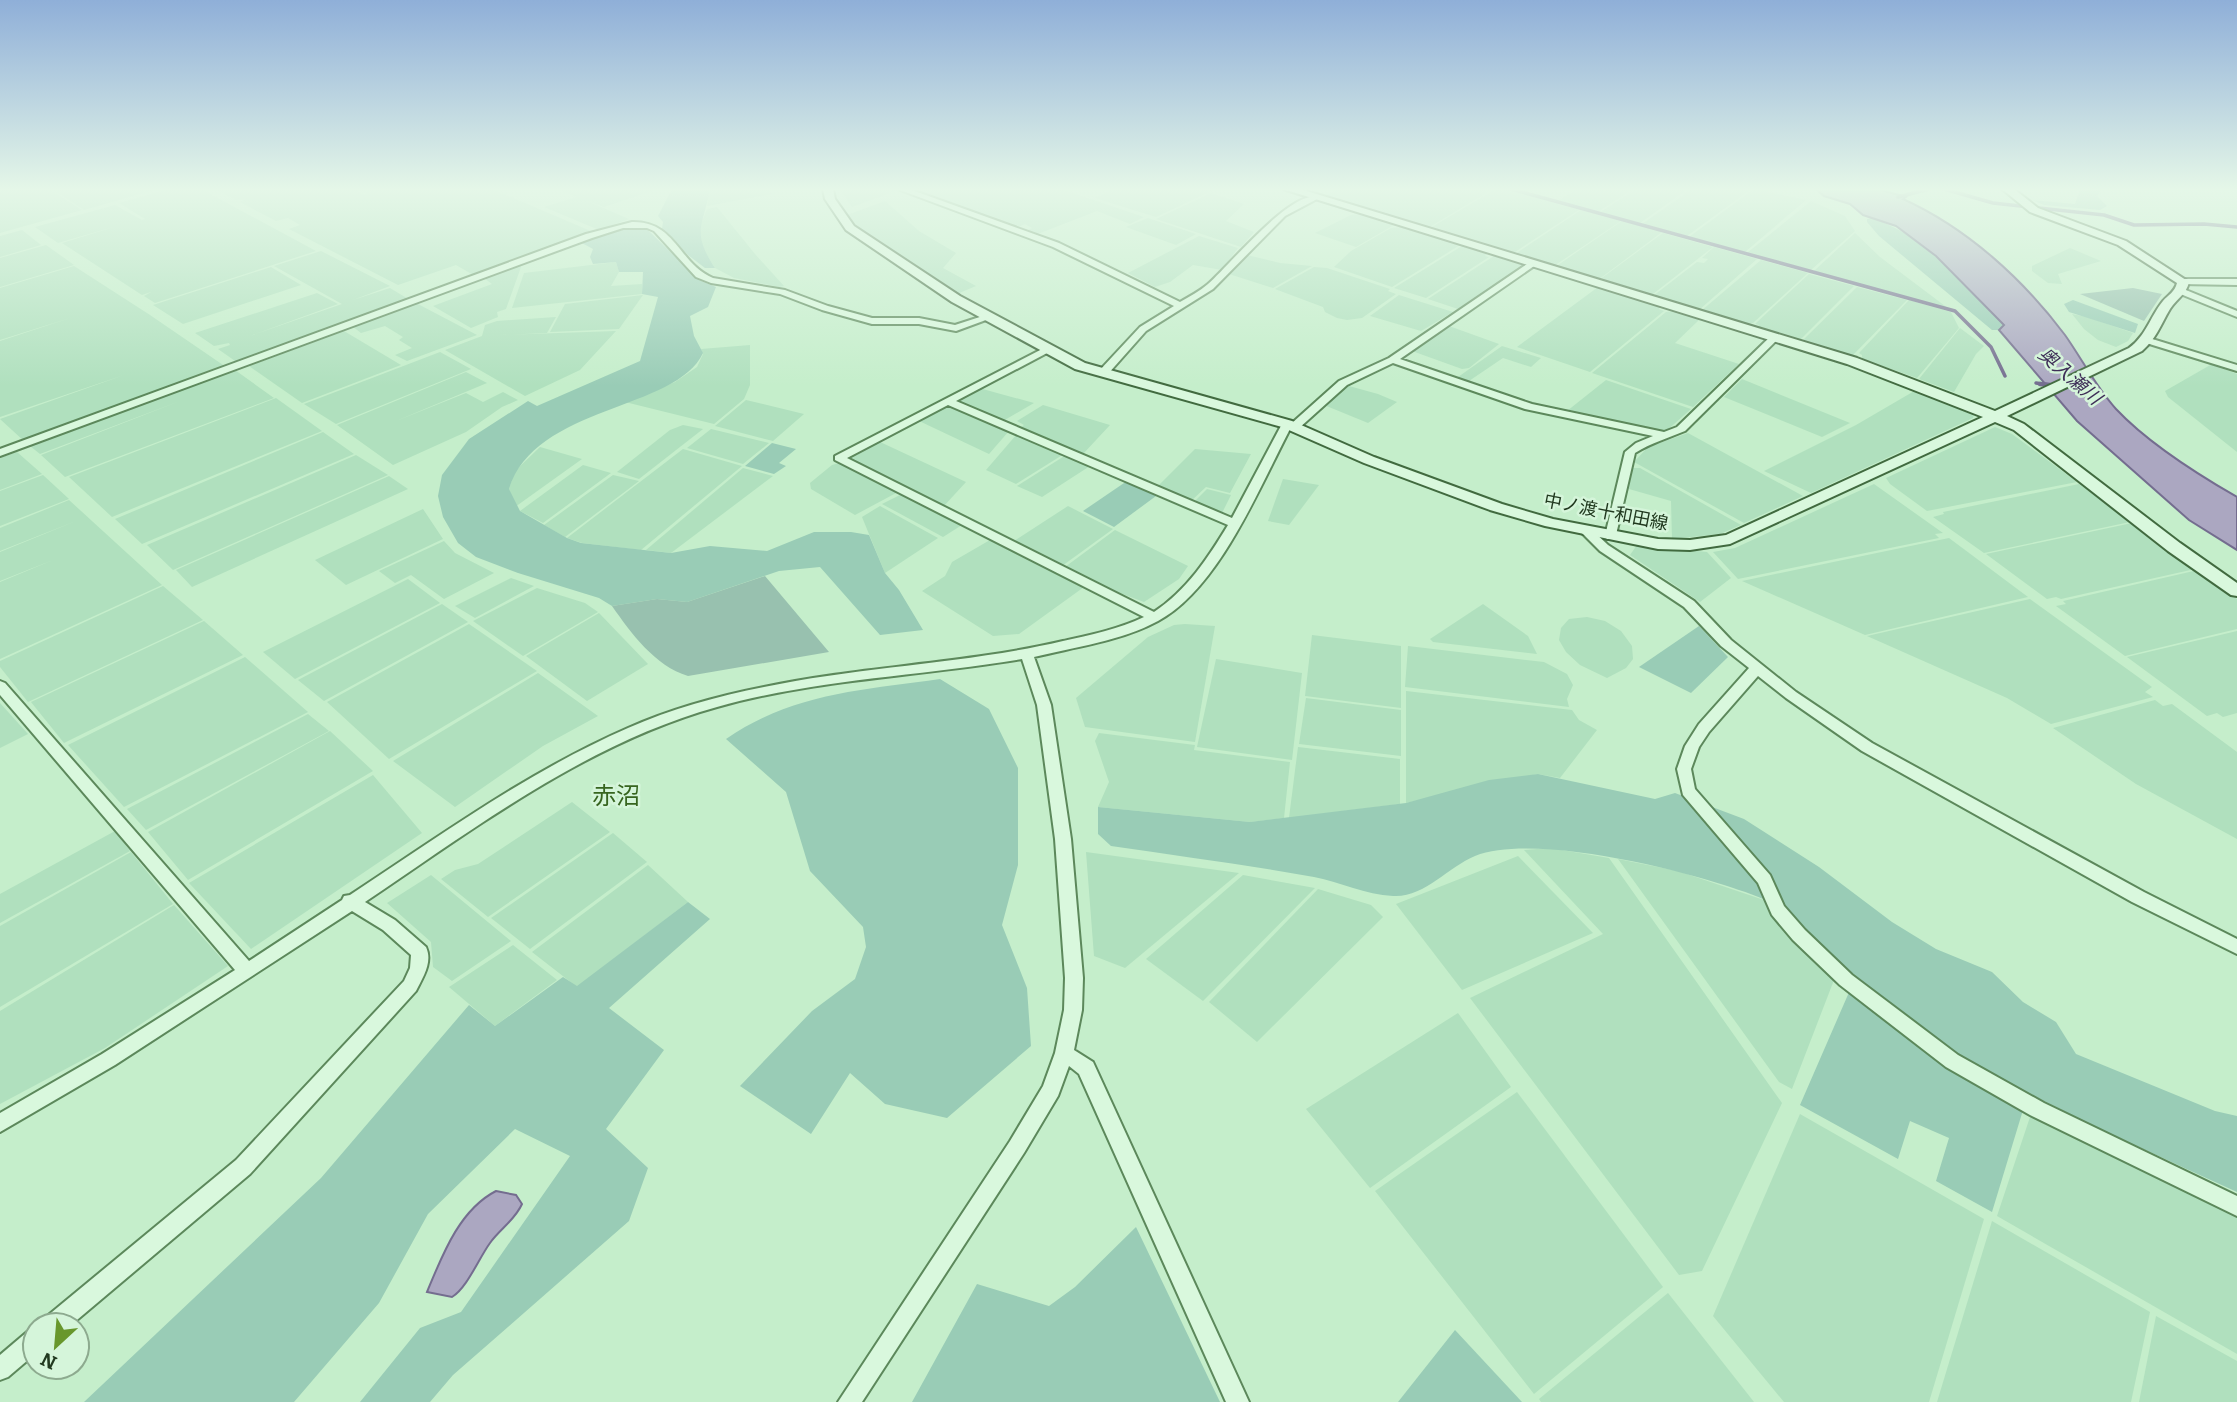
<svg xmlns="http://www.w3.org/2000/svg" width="2237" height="1402" font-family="Bitter,'Noto Sans JP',serif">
<rect width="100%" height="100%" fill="#c5eecb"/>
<g fill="#b0e0be">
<path d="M0 189H49L82 210 0 233Z"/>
<path d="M52 189H157L84 210Z"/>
<path d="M169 189H201L316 251 155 303 144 296 151 292 142 295 62 243 117 226 58 243 35 227 115 205 142 220 145 219 119 203Z"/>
<path d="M215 189H353L365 195 367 194 357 189H492L593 232 475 276 456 265 398 285 289 229 300 225 288 218 276 221 240 202 245 199 236 200Z"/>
<path d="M558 189H657L604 207 587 201 629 219 599 230 544 207 576 197Z"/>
<path d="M710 189H768L772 194 707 206Z"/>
<path d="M840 189H901L852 207Z"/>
<path d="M1061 189 1144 217 1130 224 1097 211 1035 235 1024 232 1032 228 1025 224 1016 228 914 190Z"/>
<path d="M1114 189H1216L1156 217 1095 198Z"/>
<path d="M1339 189H1493L1428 228 1325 196Z"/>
<path d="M1496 189H1505L1579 210 1515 252H1508L1430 228Z"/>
<path d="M1577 189H1633L1598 212 1558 201Z"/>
<path d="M1636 189H1688L1640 223 1599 213Z"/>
<path d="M1692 189H1751L1687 236 1642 224Z"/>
<path d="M1754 189 1806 200 1745 252 1689 237Z"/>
<path d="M1211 193 1244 204 1226 221 1254 232 1241 247 1156 219Z"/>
<path d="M885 201 919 231 956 253 943 268 976 286 957 294 861 230 847 215Z"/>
<path d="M1811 201 1845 216 1855 231 1811 270 1747 253Z"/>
<path d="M717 207 755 254 784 286 779 287 734 278 715 268 702 247 698 231 707 209Z"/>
<path d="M1581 210 1621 221 1554 266 1515 254Z"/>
<path d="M1359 214 1394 225 1356 247 1315 233 1351 215Z"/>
<path d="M1148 218 1196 234 1176 245 1126 227Z"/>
<path d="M1622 221 1662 232 1598 280 1559 268 1561 266 1558 265Z"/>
<path d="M1400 227 1460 245 1392 287 1334 267 1351 251 1391 228Z"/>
<path d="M22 230 41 245 0 257V236Z"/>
<path d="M1663 233 1713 247 1653 294H1645L1599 280Z"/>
<path d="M1855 233 1880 257 1949 309 1814 271Z"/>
<path d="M1199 236 1238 248 1222 270 1193 265 1170 282 1155 287 1128 273Z"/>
<path d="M46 245 74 265 0 287V258Z"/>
<path d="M1462 246 1487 254 1485 256 1489 257 1426 298 1394 288Z"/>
<path d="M1714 247 1757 259 1699 310 1653 296 1697 262 1704 263 1708 259 1702 258Z"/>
<path d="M2070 248 2101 261 2058 274 2062 284 2048 283 2032 271V266Z"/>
<path d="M321 251 390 286 353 300 390 288 410 300 238 363 218 349 230 345 229 343 214 346 195 333 317 293 338 304 250 336 342 304 274 266Z"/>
<path d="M1247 255 1280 263 1312 266 1273 288 1229 274Z"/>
<path d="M1494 256 1525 265 1458 309 1428 299Z"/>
<path d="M1761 260 1808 273 1753 323 1746 324 1701 311Z"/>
<path d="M616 262 619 272 611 286 642 284V294L512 308 524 273Z"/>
<path d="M519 265 521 267 506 309 497 312 498 317 471 328 433 306 492 284 484 278Z"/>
<path d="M74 266 150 315 226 367 24 441 0 419 124 375 0 417V341L70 318 0 340V288Z"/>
<path d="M271 267 301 285 183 324 153 305Z"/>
<path d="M1314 267 1327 268 1390 289 1388 291 1396 294 1362 318 1347 320 1337 318 1325 312 1323 307 1275 289Z"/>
<path d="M1809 274 1854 286 1800 340 1757 327 1759 325 1755 324Z"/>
<path d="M1598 287 1661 306 1659 309 1664 311 1590 372 1517 347Z"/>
<path d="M1857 287 1907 300 1852 356 1802 341Z"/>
<path d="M643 295 619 329 550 332 565 304Z"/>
<path d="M1399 295 1453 312 1421 331 1370 316Z"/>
<path d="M1909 300 1951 312 1959 328 1917 378 1862 359V355L1859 353Z"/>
<path d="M416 303 477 335 407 361 395 355 412 348 399 340 403 337 385 326 361 333 352 326Z"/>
<path d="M1674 311 1700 319 1675 343 1739 364 1693 407 1592 373 1666 312Z"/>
<path d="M2072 314 2087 317 2133 333 2128 341 2116 347 2098 340 2084 329Z"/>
<path d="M556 317 547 333 500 335 616 331 580 370 525 396 445 350 482 336 485 325 497 321Z"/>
<path d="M1448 326H1449L1499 344 1469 368 1462 369 1412 351Z"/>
<path d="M1960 328 1984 346 1976 354 1954 392 1919 379Z"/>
<path d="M344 331 401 365 302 403 249 366Z"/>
<path d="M750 345V385L744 399 714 424 625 402 675 382 697 367 703 354 701 349Z"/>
<path d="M1502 346 1541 358 1531 367 1503 358 1469 381 1458 377Z"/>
<path d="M440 352 471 369 336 424 304 404Z"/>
<path d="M2212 364 2237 374V452L2168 397 2165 391Z"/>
<path d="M235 370 274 398 65 477 41 455 180 401 40 454 30 446Z"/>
<path d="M466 372 487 383 396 421 466 393 483 402 503 392 518 400 502 407 466 432 393 465 337 425Z"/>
<path d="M1742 379 1850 423 1822 437 1724 397Z"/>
<path d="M1606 380 1691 409 1665 432 1567 411Z"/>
<path d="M1349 386 1378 394 1397 402 1368 423 1324 405Z"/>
<path d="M979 388 1034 403 1003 421 955 402Z"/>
<path d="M1916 390 1974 413 1973 418 1811 493 1764 471 1856 425Z"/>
<path d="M276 398 322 431 112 517 69 477Z"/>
<path d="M746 400 804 414 773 441 715 426Z"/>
<path d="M1043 405 1110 425 1083 454 1020 428 1024 425 1017 421Z"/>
<path d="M942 406 952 407 1009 431 989 454 917 420Z"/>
<path d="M683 425 703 429 639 479 617 472 670 430Z"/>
<path d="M1995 427 2012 434 2077 482 1927 511 1890 484 1886 478Z"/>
<path d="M711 429 769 443 743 464 687 448Z"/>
<path d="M323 432 354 454 142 544 115 519Z"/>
<path d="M1688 433 1803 496 1744 523 1634 462 1648 447Z"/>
<path d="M1017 434 1064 454 1016 484 986 470Z"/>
<path d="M878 441 966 482 943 507 845 458Z"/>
<path d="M540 447 582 459 515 507 509 489 514 472Z"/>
<path d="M683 449 742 466 641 550 582 543 567 538Z"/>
<path d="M1195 449 1251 454 1230 493 1206 487 1191 501 1157 487Z"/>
<path d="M17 452 42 474 0 490V458Z"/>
<path d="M356 455 388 475 173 570 147 545Z"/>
<path d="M1066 455 1090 466 1042 497 1017 486Z"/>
<path d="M839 463 898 492 855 515 811 489 810 483 832 465Z"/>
<path d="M583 465 611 473 543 523 520 511Z"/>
<path d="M743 468 773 476 671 553 646 550Z"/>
<path d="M1631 468H1640L1741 525 1720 534 1672 539 1671 501 1629 489Z"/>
<path d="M43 475 69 499 0 526V491Z"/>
<path d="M613 475 639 481 565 537 544 525Z"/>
<path d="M389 476 408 489 192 587 176 570Z"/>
<path d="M1283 479 1319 485 1289 525 1268 521Z"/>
<path d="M1874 484 1943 533 1935 534 1939 538 1738 579 1713 552 1735 548Z"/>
<path d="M2079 484 2130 522 1984 553 1933 517 1944 514 1943 512Z"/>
<path d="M1207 489 1231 495 1222 513 1194 502Z"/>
<path d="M902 494 962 525 943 537 882 504Z"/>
<path d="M69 500 162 585 0 659V582L53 560 0 581V552L76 521 0 551V528Z"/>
<path d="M880 506 938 538 885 573 862 517Z"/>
<path d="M1068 506 1113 529 1062 566 1014 541Z"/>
<path d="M423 509 443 539 346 585 315 560Z"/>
<path d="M2132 523 2195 569 2061 599 2056 597 2047 599 1986 554Z"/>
<path d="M1115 530 1188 566 1179 579 1144 602 1109 589 1065 567Z"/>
<path d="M1949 538 2028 597 1865 635 1742 581Z"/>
<path d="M990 540 1084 587 1019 634 993 636 922 591 945 576 952 562Z"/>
<path d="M444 541 455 553 494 573 444 599 411 575 395 583 379 571Z"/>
<path d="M1637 545 1707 552 1731 578 1700 602 1630 555Z"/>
<path d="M2198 570 2237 599V629L2125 656 2056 606 2066 604 2063 601Z"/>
<path d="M511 578 534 586 475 618 455 606Z"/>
<path d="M408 579 440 603 295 679 263 652Z"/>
<path d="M163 586 203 620 28 702 0 667V661Z"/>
<path d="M537 588 585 603 598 612 523 656 473 621Z"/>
<path d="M2030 599 2152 687 2145 692 2153 697 2051 724 2007 698 1867 636Z"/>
<path d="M442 604 468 622 324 701 298 680Z"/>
<path d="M1483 604 1528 636 1537 654 1433 642 1430 639Z"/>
<path d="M599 613 648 664 587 701 526 656Z"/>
<path d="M1587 617 1605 621 1621 631 1632 646 1633 659 1626 668 1607 678 1580 665 1566 652 1559 640 1561 628 1569 619Z"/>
<path d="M204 621 243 655 64 743 31 702Z"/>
<path d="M469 624 537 671 389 759 327 702Z"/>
<path d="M1185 624 1215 626 1195 742 1085 727 1076 698 1148 637 1174 625Z"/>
<path d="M2237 631V713L2223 717 2217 713 2207 716 2127 657Z"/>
<path d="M1312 635 1401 646V708L1305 696Z"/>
<path d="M1408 646 1544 662 1567 674 1573 685 1567 699 1569 707 1405 687Z"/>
<path d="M245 657 308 712 124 807 68 745Z"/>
<path d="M1216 659 1302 673 1292 760 1197 747Z"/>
<path d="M538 673 598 716 543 746 455 807 393 761Z"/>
<path d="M1406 691 1572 710 1579 720 1597 730 1560 778 1538 774 1406 803Z"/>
<path d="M1306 698 1401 710V756L1299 744Z"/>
<path d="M2155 700 2163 706 2172 704 2237 752V839L2136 784 2053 728Z"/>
<path d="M0 703 28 734 0 748Z"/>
<path d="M308 714 329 731 146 830 127 809Z"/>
<path d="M330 731 373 771 188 880 148 832Z"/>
<path d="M1099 733 1195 745 1194 750 1290 762 1284 818 1250 822 1098 807 1109 782 1095 741Z"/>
<path d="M1298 747 1400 759V804L1289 818Z"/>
<path d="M373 775 422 833 251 949 189 883Z"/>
<path d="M572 802 610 832 488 917 441 879 455 870 478 864Z"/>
<path d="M115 831 130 851 0 923V894Z"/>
<path d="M613 833 647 862 530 949 491 918Z"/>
<path d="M1550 848 1609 858 1782 1103 1702 1271 1679 1275 1470 998 1603 934 1524 850Z"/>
<path d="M131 852 173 904 0 1007V926Z"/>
<path d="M1086 852 1239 873 1125 968 1094 956Z"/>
<path d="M1518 856 1593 933 1462 990 1396 904Z"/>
<path d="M1618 859 1678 871 1764 900 1789 934 1834 980 1792 1089 1779 1082Z"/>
<path d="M648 865 688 902 577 987 532 952Z"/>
<path d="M431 875 511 941 452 981 433 967 431 942 387 903Z"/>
<path d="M1243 875 1315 888 1203 1001 1146 959Z"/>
<path d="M1318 889 1371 905 1383 917 1257 1042 1209 1002Z"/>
<path d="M174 905 228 966 105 1048 0 1104V1011Z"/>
<path d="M513 945 557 980 495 1026 449 987Z"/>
<path d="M1458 1013 1511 1087 1370 1188 1306 1109Z"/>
<path d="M1517 1092 1663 1287 1534 1394 1375 1191Z"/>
<path d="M2032 1111 2237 1214V1354L1997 1216Z"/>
<path d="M1800 1114 1984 1219 1929 1402H1784L1713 1316Z"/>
<path d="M1992 1221 2150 1312 2131 1402H1937Z"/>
<path d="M1668 1293 1754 1402H1541L1539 1399Z"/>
<path d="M2156 1316 2237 1361V1402H2139Z"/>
</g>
<g fill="#99ccb6">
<path d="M672 189H710C703 228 691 231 715 268H705L688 255 662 229 663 222 658 216Z"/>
<path d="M2080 189H2102L2097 196 2107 206 2100 210 2044 205 2032 200 2075 204Z"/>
<path d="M1872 218C1934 240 1959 284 2004 325L1999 330H1992L1879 236 1867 222V219Z"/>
<path d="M630 227H643L650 232 699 280 716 287 708 307 690 316 694 336 703 353C676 411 535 405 509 489L520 511 567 538 581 543 671 553 710 546 767 551 814 532H851L869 535 885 573 899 590 923 630 880 635 820 567 779 571 687 602 657 599 612 606 599 598 518 573 476 557 458 543 443 517 438 496 442 475 469 439 528 401 537 406 640 361 658 297 642 294 643 272H619L616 262 593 264 590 257 593 249 580 242Z"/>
<path d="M2073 300 2138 324 2135 333 2069 312 2064 304Z"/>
<path d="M772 443 796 449 779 463 786 466 774 474 745 466Z"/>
<path d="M1127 481 1156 496 1114 527 1083 511Z"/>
<path d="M1699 626 1728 657 1691 693 1639 667Z"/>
<path d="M940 679 989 709 1018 768V865L1002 925 1027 988 1031 1046 947 1118 885 1104 850 1073 811 1134 740 1086 812 1011 855 979 866 947 863 927 810 871 786 792 726 739C793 693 862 690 940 679Z"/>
<path d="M1538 774 1655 799 1675 793 1744 819 1819 867 1892 922 1936 949 1992 972 2023 1002 2056 1022 2076 1054 2215 1111 2237 1116V1192C2128 1142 2017 1094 1916 1028 1890 1011 1861 988 1839 965 1822 948 1806 927 1787 912 1769 899 1745 892 1724 885 1665 866 1531 834 1475 856 1448 867 1424 898 1393 896 1365 895 1341 882 1314 877 1247 865 1179 856 1111 846L1098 834V807L1250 822 1406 803 1489 780Z"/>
<path d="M688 902 710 919 609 1008 664 1050 606 1129 648 1168 629 1221 453 1375 430 1402H360L420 1328 461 1312 570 1156 515 1129 428 1214 379 1303 294 1402H84L321 1178 469 1005 495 1026 563 977 577 986Z"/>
<path d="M1850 990 1952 1072 2023 1110 1992 1212 1936 1181 1949 1138 1910 1121 1898 1159 1800 1105Z"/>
<path d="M1136 1227 1220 1402H912L977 1284 1049 1306 1075 1287Z"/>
<path d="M1455 1330 1522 1402H1398Z"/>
</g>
<g fill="#98c1af">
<path d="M2133 288 2162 294 2144 321 2080 294Z"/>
<path d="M765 576 829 652 688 676C655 666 631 633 612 606L657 599 687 602Z"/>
</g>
<g fill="#aba7c1" stroke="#746d8f" stroke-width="2">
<path d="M1816 189H1877L1906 197 1903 199C1967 228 2023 279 2065 335 2082 359 2096 387 2116 409 2148 443 2197 474 2237 497V550L2189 520 2077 421 1999 330 2004 325 1936 256 1896 226 1863 215 1850 204 1824 196Z"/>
<path d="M496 1191 516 1195 522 1204C515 1220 500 1229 490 1243 479 1258 467 1288 452 1297L427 1292C442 1256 459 1210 496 1191Z"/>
</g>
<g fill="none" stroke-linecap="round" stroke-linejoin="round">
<g stroke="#746d8f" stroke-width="3.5">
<path d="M1511 189 1955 311 1991 347 2005 376"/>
<path d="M1944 189 1993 203 2104 215 2134 225 2204 224 2237 227"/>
<path d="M1898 197 1929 189"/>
<path d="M2036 383 2050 385"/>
</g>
<path stroke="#746d8f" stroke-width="4.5" d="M2040 384 2050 385"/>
<defs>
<g id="street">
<path d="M909 189 1059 243 1180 302C1190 296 1200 291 1208 284 1228 267 1294 186 1319 198L1285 216 1213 289 1146 331 1107 375 1103 376 1098 373 1099 371 1140 327 1174 306 1053 247 900 190Z"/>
<path d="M632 222C676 221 678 263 713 278L785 290 828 306 872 318H919L955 325 989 314 994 317 956 331 919 324H872L822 310 780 294 711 283 696 277 654 231 647 228H623L592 238 0 456V449L586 234Z"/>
<path d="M1530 262 1537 264 1400 359 1532 404 1664 432 1677 427 1772 335 1780 337 1685 431C1668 438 1651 443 1635 453L1615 539H1607L1605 536 1625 452 1636 443 1653 436 1525 409 1393 363 1347 385 1298 429H1290C1259 488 1219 588 1158 621 1121 641 1075 647 1034 657L1051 705 1071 839 1083 978 1082 1010 1074 1050 1093 1062 1249 1402H1226L1079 1074 1069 1066 1058 1096 1024 1153 862 1402H838L1010 1141 1043 1086 1055 1053 1064 1010 1065 978 1055 839 1037 705 1022 659C921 676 816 679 717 707 587 743 475 828 365 902L395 920 426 947C433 962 423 977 416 991L250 1174 71 1325H43L46 1317 236 1160 404 981 410 968 411 955 383 930 352 911 115 1065 0 1132V1113L102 1054 235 970 0 695V681L5 683 249 961 342 900 344 896 350 895C440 836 529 771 628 728 671 709 718 696 764 687 863 666 965 664 1063 641 1090 635 1119 629 1144 617L835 460V456L1046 347 1049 348V352L956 401 1232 518 1283 422 1292 423 1339 381 1389 358ZM948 405 1228 525C1208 558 1187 590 1154 612L847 458Z"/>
<path d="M2183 279H2237V285L2180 284V280Z"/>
<path d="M2181 288 2237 311V317L2178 293V289Z"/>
<path d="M2143 338H2149L2237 365V371L2143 342Z"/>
<path d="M1587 528 1591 529 1608 545 1694 601 1731 640 1796 692 1872 743 2144 892 2237 939V954L2132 902 1862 751 1786 698 1758 676 1709 732 1699 747 1691 769 1695 789 1770 875 1784 906 1805 930 1852 975 1958 1055 2044 1103 2237 1196V1216L2030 1115 1946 1067 1840 985 1793 940 1772 915 1758 883 1683 795 1677 769 1685 746 1699 724 1749 668 1721 646 1684 607 1600 551 1581 532Z"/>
<path d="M35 1329V1354L8 1377 0 1380V1355L27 1332Z"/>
</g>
<path id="secondary" d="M823 189H833L835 199 854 226 960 296 1085 363 1292 421 1374 457 1502 504 1553 519 1658 539 1690 540 1726 535 1983 417 1847 364 1283 189H1300L1857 358 1995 411 2129 348C2146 336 2150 317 2163 301 2168 295 2175 292 2177 283L2118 245 2030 212 2002 189H2014L2038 208 2126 241 2189 282C2186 295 2177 298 2170 309 2161 324 2156 339 2142 351L2007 416 2024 424 2180 543 2237 583V596L2231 595 2168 551 2014 430 1995 422 1730 544 1690 550 1658 549 1545 526 1490 510 1364 463 1282 427 1075 369 952 302 846 230 825 199Z"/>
</defs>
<use href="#street" stroke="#5c885b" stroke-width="4"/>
<use href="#secondary" stroke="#416a3f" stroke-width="4"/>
<use href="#street" fill="#d9f8dd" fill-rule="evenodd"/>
<use href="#secondary" fill="#d9f8dd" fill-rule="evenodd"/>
</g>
<linearGradient id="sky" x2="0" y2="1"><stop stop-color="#8fafd8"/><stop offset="0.49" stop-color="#e5f7e8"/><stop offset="1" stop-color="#e5f7e8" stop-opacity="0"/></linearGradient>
<rect width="2237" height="386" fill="url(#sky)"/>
<g text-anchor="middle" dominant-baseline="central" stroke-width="5" stroke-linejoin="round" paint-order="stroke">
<g font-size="18" fill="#21391f" stroke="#d5f5da">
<text transform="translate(1606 512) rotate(11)">中ノ渡十和田線</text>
</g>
<g font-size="19" font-style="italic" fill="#3f2f58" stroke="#d5f5da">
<text transform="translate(2070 376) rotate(41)">奥入瀬川</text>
</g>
<g font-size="24" fill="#37651f" stroke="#d5f5da">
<text x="616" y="796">赤沼</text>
</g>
</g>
<g transform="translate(56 1346) rotate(206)"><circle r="33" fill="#d5f5da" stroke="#8daa8f" stroke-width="2"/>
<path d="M0-5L12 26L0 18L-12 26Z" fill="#68972c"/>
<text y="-10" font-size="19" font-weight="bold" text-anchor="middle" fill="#21391f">N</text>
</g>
</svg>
